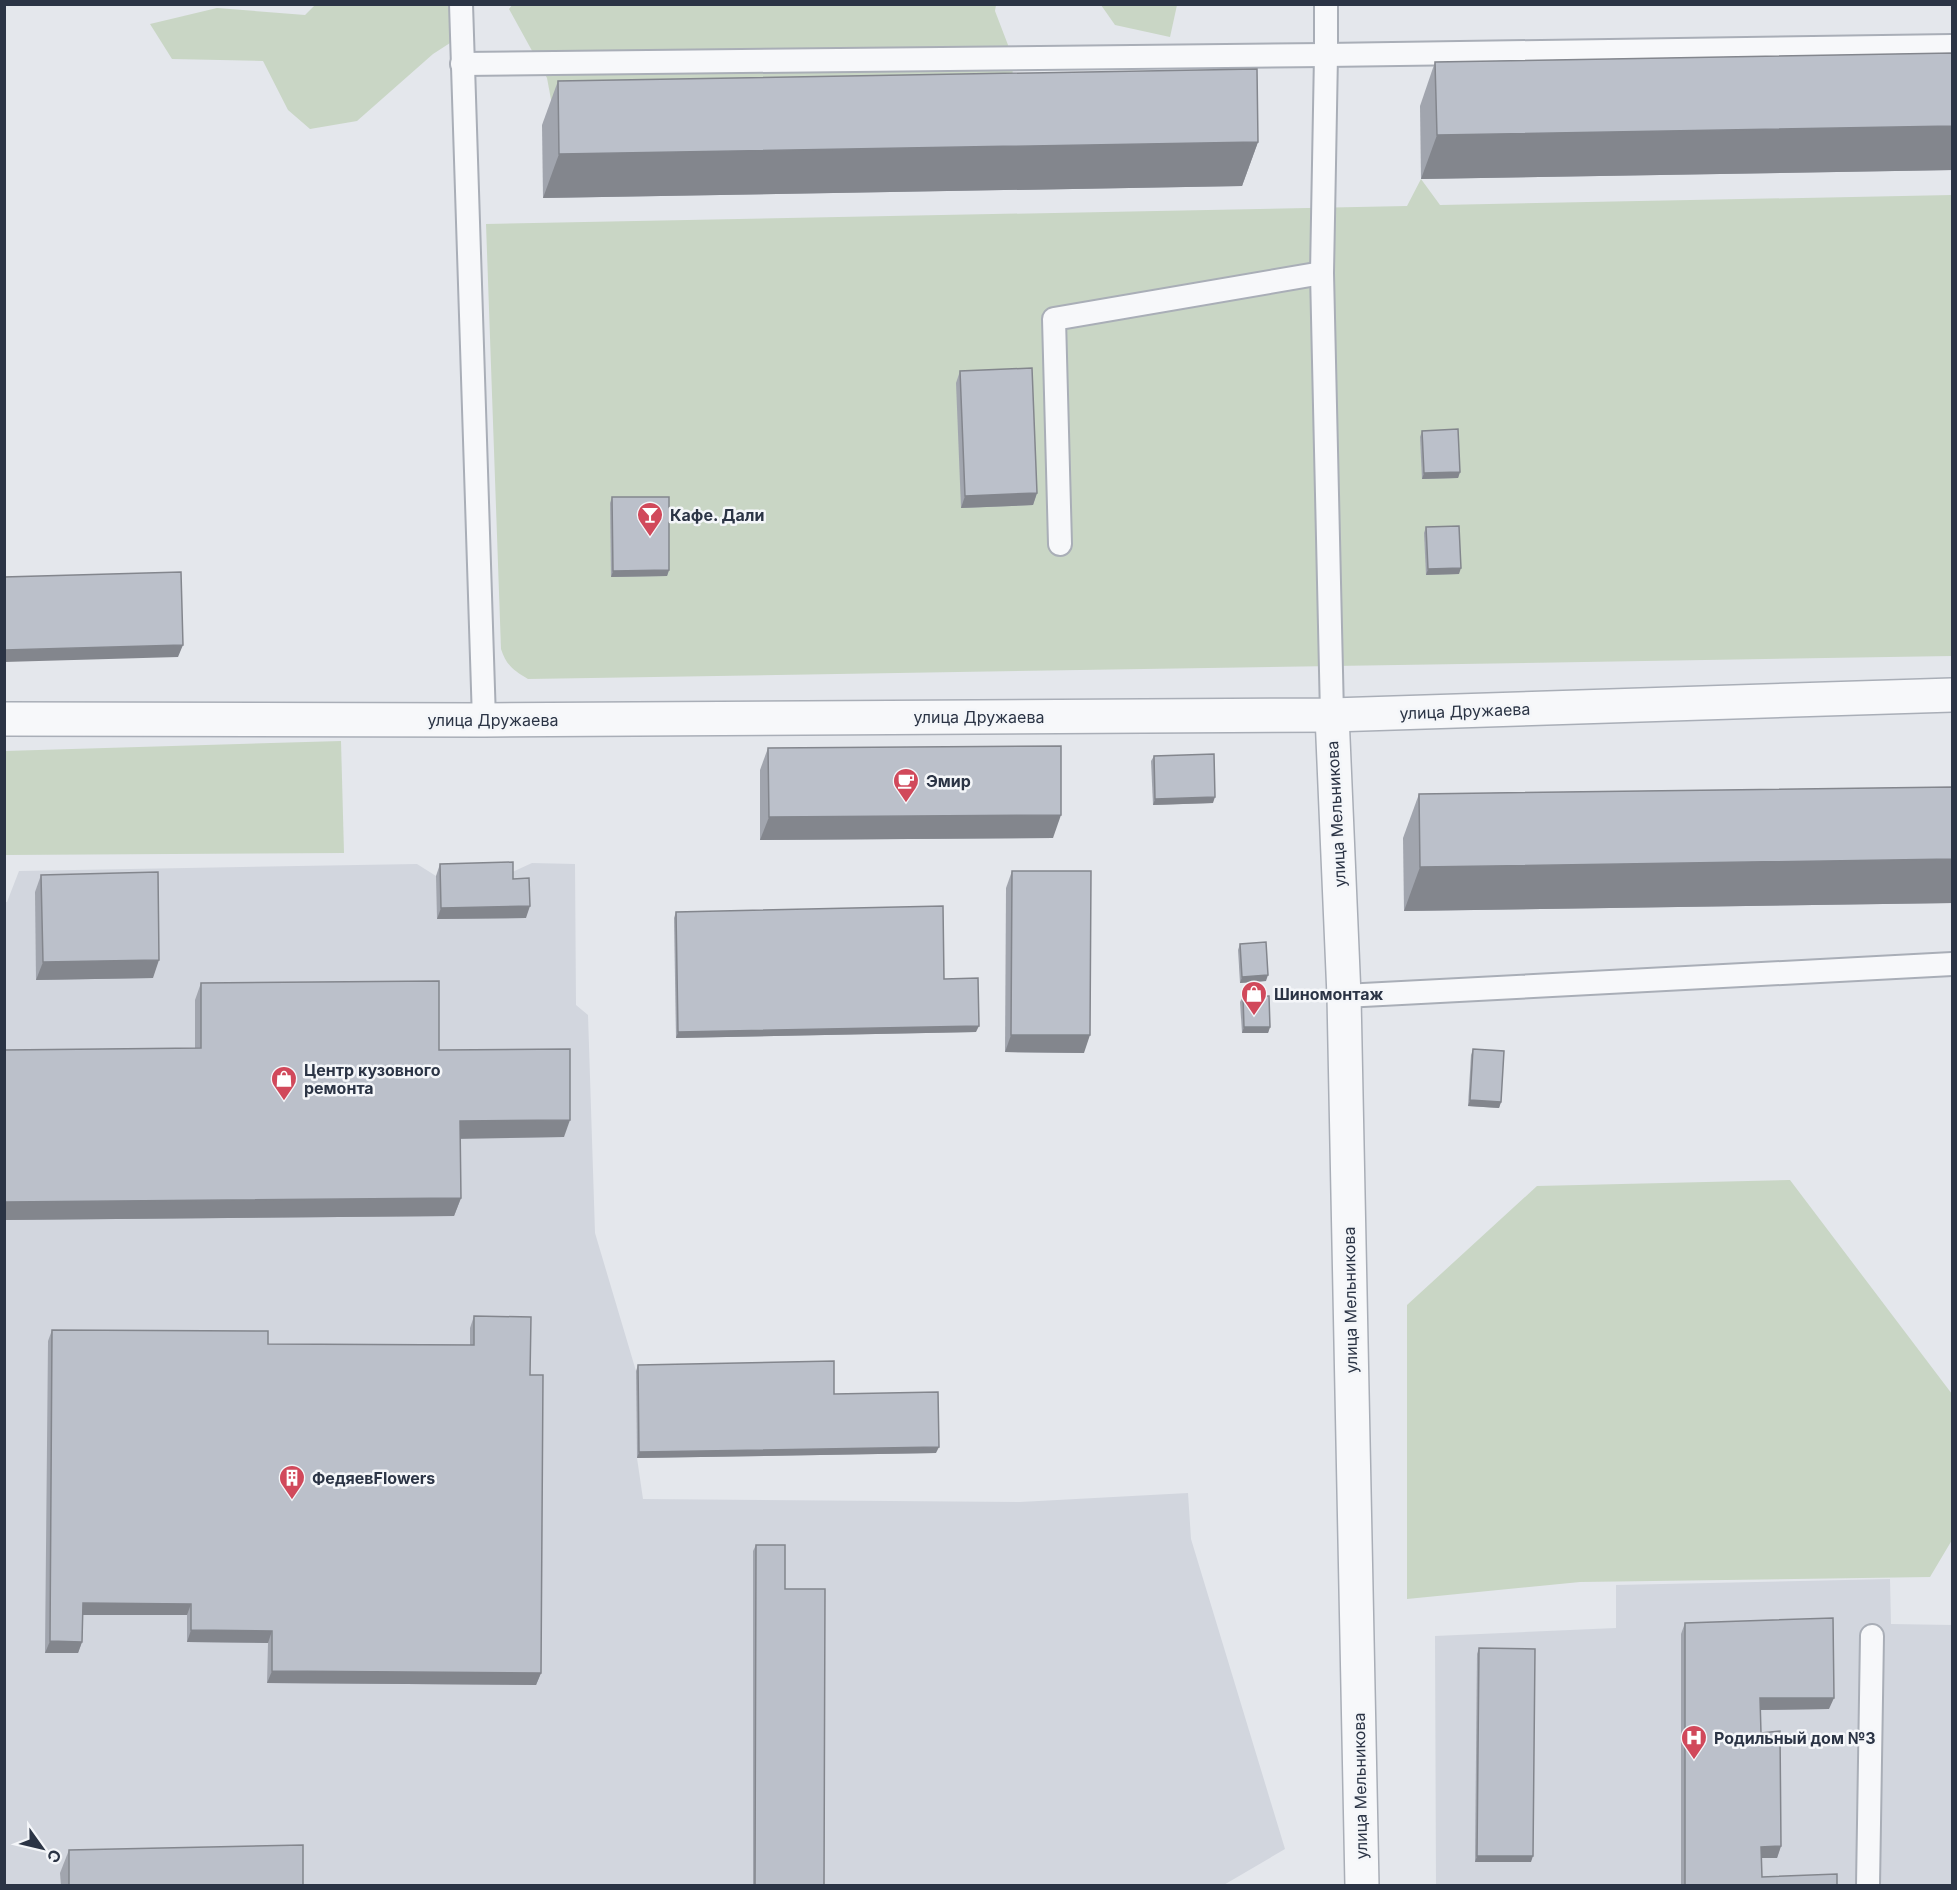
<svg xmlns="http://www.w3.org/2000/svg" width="1957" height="1890" font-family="Inter,sans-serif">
<rect width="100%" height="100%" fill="#e4e7ec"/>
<g fill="#d2d6de">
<path d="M532 863 575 864 576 1005 588 1015 595 1233 636 1371 637 1458 643 1499 1020 1502 1188 1493 1191 1539 1285 1849 1222 1886 5 1885 4 902H7L19 871 417 864 436 876 508 874Z"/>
<path d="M1890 1579 1891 1624 1952 1625V1885H1436L1435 1636 1616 1628V1585Z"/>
</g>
<g fill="#c9d6c5">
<path d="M455 4 467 32 433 54 357 121 310 129 288 110 263 61 172 59 150 24 217 8 305 15 315 5Z"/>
<path d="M513 4 996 5 995 11 1013 58 1012 95 552 105 547 78 509 9Z"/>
<path d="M1101 5H1177L1170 37 1115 25Z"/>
<path d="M1421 179 1440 205 1952 195V656L528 679C514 671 506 665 501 649L486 224 1407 206Z"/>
<path d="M341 741 344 853 5 855V751Z"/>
<path d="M1790 1180 1952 1394V1540L1930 1577 1580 1582 1407 1599V1305L1537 1186Z"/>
</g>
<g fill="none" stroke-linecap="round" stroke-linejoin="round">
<defs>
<g id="lane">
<path d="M461 4 484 720"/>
<path d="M1326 4V55L1322 273 1332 715"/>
<path d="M462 64 1326 55 1952 46"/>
<path d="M1060 544 1054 319 1322 273"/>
<path d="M1344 996 1952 964"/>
<path d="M1868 1886 1872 1636"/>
</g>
<g id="street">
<path d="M1332 715 1344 996 1362 1886"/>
<path d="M4 719 484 720 1332 715 1952 695"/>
</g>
</defs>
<use href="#lane" stroke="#a9aeb7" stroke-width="26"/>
<use href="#street" stroke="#a9aeb7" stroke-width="36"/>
<use href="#lane" stroke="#f7f8fa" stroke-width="22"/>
<use href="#street" stroke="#f7f8fa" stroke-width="33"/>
</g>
<g fill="#a1a5ae">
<path d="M1953 53V170L1421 179 1420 106 1435 62Z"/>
<path d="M558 81 1258 142 1242 186 543 198 542 125Z"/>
<path d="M960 371 1037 493 1033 505 961 508 956 383Z"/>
<path d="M1422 431 1460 472 1458 478 1422 479 1420 437Z"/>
<path d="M612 497 669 570 667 576 611 577 610 503Z"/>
<path d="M1426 527 1459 574 1426 575 1424 533Z"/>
<path d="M768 748 1053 838 760 840V770Z"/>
<path d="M1154 756 1213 803 1153 805 1151 761Z"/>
<path d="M1953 787V903L1404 911 1403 838 1419 794Z"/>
<path d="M440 864 526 918 437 919 436 876Z"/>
<path d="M1012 871 1084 1053 1005 1052 1006 888Z"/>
<path d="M41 875 153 978 36 980 35 892Z"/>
<path d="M676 912 944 979 976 1032 676 1038 674 918Z"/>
<path d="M1240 944 1266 981 1240 983 1238 950Z"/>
<path d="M201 983 439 1050 564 1137 460 1138 461 1198 454 1216 4 1220V1050L195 1048V1000Z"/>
<path d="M1243 996 1270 1027 1268 1033H1242L1240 1002Z"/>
<path d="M1473 1049 1501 1102 1499 1108 1468 1106 1471 1055Z"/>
<path d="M474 1316 530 1375 541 1673 536 1685 267 1683 268 1643 187 1642V1615H83L82 1642 78 1653H45L48 1341 52 1330 268 1344 470 1345V1328Z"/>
<path d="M638 1365 834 1394 936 1453 637 1458 636 1371Z"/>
<path d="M756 1545 785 1589 824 1886H753V1551Z"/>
<path d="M1685 1623 1829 1709 1760 1710 1761 1733 1781 1846 1777 1858H1761L1762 1877 1837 1886H1681V1634Z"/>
<path d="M1479 1648 1531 1862H1475L1477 1654Z"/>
<path d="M69 1850 303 1886H61L60 1873Z"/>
</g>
<g fill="#83868d">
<path d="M1953 126V170L1421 179 1437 135Z"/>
<path d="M1258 142 1242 186 543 198 559 154Z"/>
<path d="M1460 472 1458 478 1422 479 1424 473Z"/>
<path d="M1037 493 1033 505 961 508 965 496Z"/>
<path d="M1461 568 1459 574 1426 575 1428 569Z"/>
<path d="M669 570 667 576 611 577 613 571Z"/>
<path d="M183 645 178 657 4 662V650Z"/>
<path d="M1215 797 1213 803 1153 805 1155 799Z"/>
<path d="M1061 815 1053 838 760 840 769 817Z"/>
<path d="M1953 859V903L1404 911 1420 867Z"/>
<path d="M530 906 526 918 437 919 441 908Z"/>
<path d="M159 960 153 978 36 980 43 962Z"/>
<path d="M1268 975 1266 981 1240 983 1242 977Z"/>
<path d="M979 1026 976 1032 676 1038 678 1032Z"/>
<path d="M1244 1027H1270L1268 1033H1242Z"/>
<path d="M1011 1035H1090L1084 1053 1005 1052Z"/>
<path d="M1470 1100 1501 1102 1499 1108 1468 1106Z"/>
<path d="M570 1120 564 1137 454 1139 460 1121Z"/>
<path d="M461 1198 454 1216 4 1220V1202Z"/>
<path d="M939 1447 936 1453 637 1458 639 1452Z"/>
<path d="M83 1603 191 1604 187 1615H78Z"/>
<path d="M191 1630 272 1631 268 1643 187 1642Z"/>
<path d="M50 1641 82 1642 78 1653H45Z"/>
<path d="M272 1671 541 1673 536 1685 267 1683Z"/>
<path d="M1760 1698H1834L1829 1709 1756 1710Z"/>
<path d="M1781 1846 1777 1858H1757L1761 1847Z"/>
<path d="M1477 1856H1533L1531 1862H1475Z"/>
</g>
<g fill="#bbc0ca" stroke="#83868d" stroke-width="1.5">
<path d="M1953 53V126L1437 135 1435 62Z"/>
<path d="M1257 69 1258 142 559 154 558 81Z"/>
<path d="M1032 368 1037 493 965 496 960 371Z"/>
<path d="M1458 429 1460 472 1424 473 1422 431Z"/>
<path d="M612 497H669V570L613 571Z"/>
<path d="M1459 526 1461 568 1428 569 1426 527Z"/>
<path d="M181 572 183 645 4 650V577Z"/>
<path d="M1061 746V815L769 817 768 748Z"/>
<path d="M1214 754 1215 797 1155 799 1154 756Z"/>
<path d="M1953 787V859L1420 867 1419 794Z"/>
<path d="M513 862V879L529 878 530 906 441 908 440 864Z"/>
<path d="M1012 871H1091L1090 1035H1011Z"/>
<path d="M158 872 159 960 43 962 41 875Z"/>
<path d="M943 906 944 979 978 978 979 1026 678 1032 676 912Z"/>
<path d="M1266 942 1268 975 1242 977 1240 944Z"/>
<path d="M439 981V1050L570 1049V1120L460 1121 461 1198 4 1202V1050L201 1048V983Z"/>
<path d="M1243 996H1269L1270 1027H1244Z"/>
<path d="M1473 1049 1504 1051 1501 1102 1470 1100Z"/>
<path d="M474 1316 531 1317 530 1375H543L541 1673 272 1671V1631L191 1630V1604L83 1603 82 1642 50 1641 52 1330 268 1331V1344L474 1345Z"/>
<path d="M834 1361V1394L938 1392 939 1447 639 1452 638 1365Z"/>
<path d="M756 1545H785V1589H825L824 1886H755Z"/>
<path d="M1833 1618 1834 1698H1760L1761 1733 1780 1731 1781 1846 1761 1847 1762 1877 1837 1874V1886H1685V1623Z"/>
<path d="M1479 1648 1535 1649 1533 1856H1477Z"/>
<path d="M303 1845V1886H69V1850Z"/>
</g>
<defs>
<symbol id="bar-pin" viewBox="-11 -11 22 30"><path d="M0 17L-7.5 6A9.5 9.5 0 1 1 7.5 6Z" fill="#d1495b" stroke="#f4f6f9"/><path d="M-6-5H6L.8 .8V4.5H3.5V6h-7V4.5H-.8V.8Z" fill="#fff"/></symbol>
<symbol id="cafe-pin" viewBox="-11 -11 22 30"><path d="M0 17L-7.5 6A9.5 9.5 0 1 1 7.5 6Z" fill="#d1495b" stroke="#f4f6f9"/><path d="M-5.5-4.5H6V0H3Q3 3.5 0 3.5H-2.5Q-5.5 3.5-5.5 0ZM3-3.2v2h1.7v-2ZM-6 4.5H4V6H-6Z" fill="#fff"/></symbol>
<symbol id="shop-pin" viewBox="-11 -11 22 30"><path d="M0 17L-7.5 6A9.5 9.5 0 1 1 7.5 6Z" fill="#d1495b" stroke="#f4f6f9"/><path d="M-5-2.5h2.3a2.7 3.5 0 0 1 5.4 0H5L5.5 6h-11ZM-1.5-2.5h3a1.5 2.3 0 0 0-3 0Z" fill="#fff"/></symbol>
<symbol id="building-pin" viewBox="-11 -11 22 30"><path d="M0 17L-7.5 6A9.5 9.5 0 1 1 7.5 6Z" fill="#d1495b" stroke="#f4f6f9"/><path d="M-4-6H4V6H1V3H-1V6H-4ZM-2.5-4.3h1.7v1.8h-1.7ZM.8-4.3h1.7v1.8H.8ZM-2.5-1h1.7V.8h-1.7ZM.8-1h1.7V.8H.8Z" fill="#fff"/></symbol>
<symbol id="hospital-pin" viewBox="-11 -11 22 30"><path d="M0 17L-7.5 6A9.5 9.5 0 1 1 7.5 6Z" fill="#d1495b" stroke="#f4f6f9"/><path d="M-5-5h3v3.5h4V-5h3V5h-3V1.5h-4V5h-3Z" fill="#fff"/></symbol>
</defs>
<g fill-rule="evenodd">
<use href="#bar-pin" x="635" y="500" width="30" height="40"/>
<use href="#cafe-pin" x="891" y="766" width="30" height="40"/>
<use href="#shop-pin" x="1239" y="979" width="30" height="40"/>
<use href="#shop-pin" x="269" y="1064" width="30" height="40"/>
<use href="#building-pin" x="277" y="1463" width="30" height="40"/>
<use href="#hospital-pin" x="1679" y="1723" width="30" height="40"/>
</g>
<g text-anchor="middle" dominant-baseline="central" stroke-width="5" stroke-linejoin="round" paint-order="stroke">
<g font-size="16" font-weight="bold" fill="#2b3445" stroke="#f4f6f9" text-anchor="start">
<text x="670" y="515">Кафе. Дали</text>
<text x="926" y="781">Эмир</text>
<text x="1274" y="994">Шиномонтаж</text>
<text x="304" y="1070">Центр кузовного<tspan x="304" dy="18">ремонта</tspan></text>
<text x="312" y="1478">ФедяевFlowers</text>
<text x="1714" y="1738">Родильный дом №3</text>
</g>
<g font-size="16" fill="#2b3445" stroke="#f4f6f9">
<text transform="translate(1465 711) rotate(-2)">улица Дружаева</text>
<text x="979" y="717">улица Дружаева</text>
<text x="493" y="720">улица Дружаева</text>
<text transform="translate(1336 814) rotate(-93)">улица Мельникова</text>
<text transform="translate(1350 1300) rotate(-91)">улица Мельникова</text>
<text transform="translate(1360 1786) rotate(-91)">улица Мельникова</text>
</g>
</g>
<rect width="1957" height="1890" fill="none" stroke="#2b3445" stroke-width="12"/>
<g transform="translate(42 1848) rotate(124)" stroke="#f4f6f9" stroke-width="4.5" paint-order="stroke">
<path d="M0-4.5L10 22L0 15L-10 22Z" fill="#2b3445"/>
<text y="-9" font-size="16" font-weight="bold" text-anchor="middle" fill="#2b3445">С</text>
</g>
</svg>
